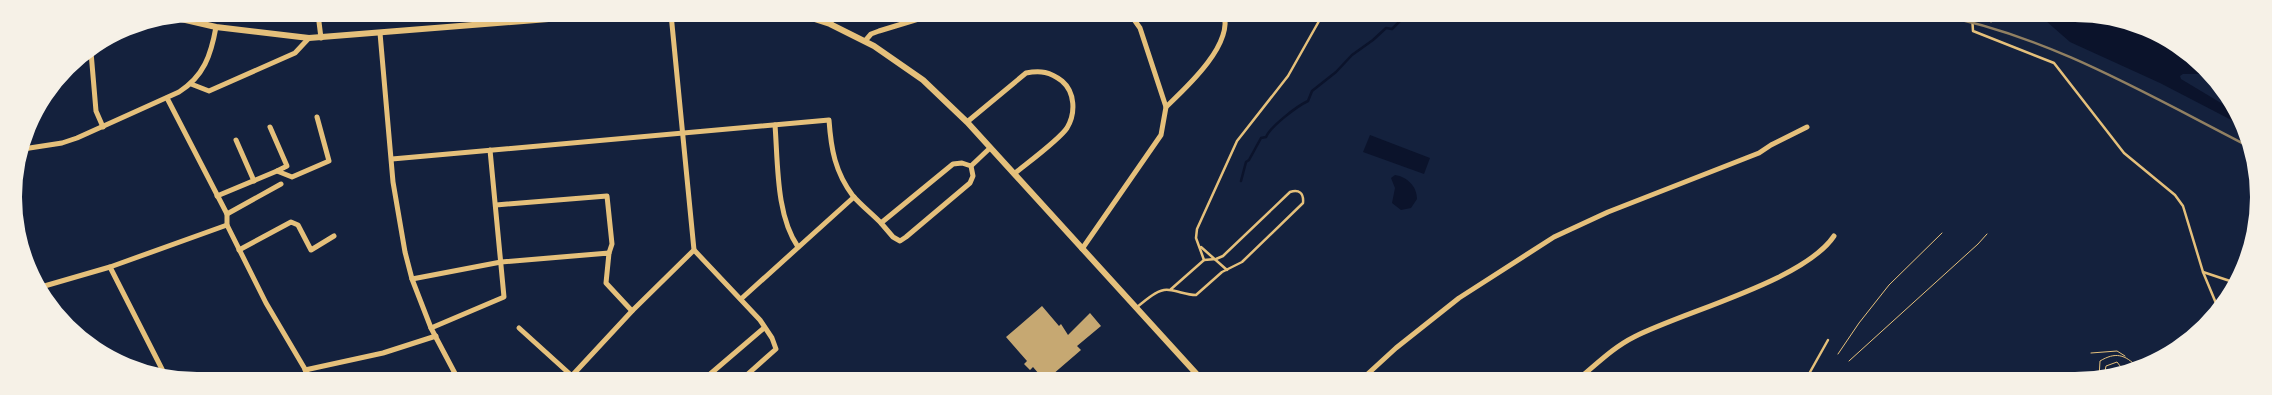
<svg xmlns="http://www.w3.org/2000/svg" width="2272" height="395" font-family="'Alegreya Sans',sans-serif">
<rect width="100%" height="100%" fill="#14213d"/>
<g fill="#0b132b">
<path d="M2038 14H2087L2156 33 2209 74H2183L2180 76 2181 79 2231 109 2241 125 2160 83 2070 42Z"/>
<path d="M1370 135 1430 158 1424 174 1363 152Z"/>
<path d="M1395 175C1407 177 1417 186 1417 199L1411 208 1401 210 1392 203 1395 188 1391 178Z"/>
</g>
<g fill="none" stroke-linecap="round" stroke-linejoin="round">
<path stroke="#0b132b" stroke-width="2.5" d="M1241 181 1246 162 1249 160 1261 138 1266 137C1270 127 1297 106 1308 101L1312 91 1336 72 1352 55 1373 40 1386 28 1392 29 1407 14"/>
</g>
<path fill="#c6a872" d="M1042 306 1059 326 1061 324 1068 335 1090 313 1101 326 1077 346 1081 350 1045 381 1033 367 1030 370 1024 364 1027 361 1006 337Z"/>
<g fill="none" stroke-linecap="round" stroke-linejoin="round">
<g stroke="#e5c07b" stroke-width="1">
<path d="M2091 353 2117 351 2125 356"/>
<path d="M1838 354 1859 323 1889 285 1942 233"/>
<path d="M1849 361 1978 244 1987 234"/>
<path d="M2112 373 2105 371 2106 366 2117 362 2124 371"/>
<path d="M2099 378 2100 361C2115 352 2125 354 2137 367"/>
</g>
<g stroke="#e5c07b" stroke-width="2.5">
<path d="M1991 21 1972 15 1973 31 2054 63 2124 153 2175 195 2183 206 2203 272 2218 308"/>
<path d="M1201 247 1227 270"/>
<path d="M1204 260 1196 238 1197 229 1237 141 1288 76 1323 14"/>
<path d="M2203 272 2236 283"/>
<path d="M1137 307C1145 301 1158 288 1169 290 1179 291 1186 295 1196 295L1222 272 1242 262 1303 203C1304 193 1299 189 1290 192L1223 256 1216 259 1204 260 1170 290"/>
<path d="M1805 381 1828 340"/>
</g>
<g stroke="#e5c07b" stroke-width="5">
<path d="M318 14 321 38"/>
<path d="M505 14 506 22"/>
<path d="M830 24 835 14"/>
<path d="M380 33 393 182 405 252 412 279 431 328 459 381"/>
<path d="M865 41 871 34 879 31 935 14"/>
<path d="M91 52 96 111 103 127"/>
<path d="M191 84 209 91 295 53 309 38"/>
<path d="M167 98 227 214V225L266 303 312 381"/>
<path d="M1166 107C1187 87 1233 45 1224 14"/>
<path d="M967 122 1026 73C1041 70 1050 72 1062 81 1075 92 1076 113 1067 128 1059 140 1026 164 1014 174"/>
<path d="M775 125C778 164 776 215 798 247"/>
<path d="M270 127 287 166 277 171"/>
<path d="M236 140 254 181"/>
<path d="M23 149 62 143 77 138 179 92C204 76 211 55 216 27"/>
<path d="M392 159 829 120C831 149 835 172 853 196 861 205 872 214 881 223"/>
<path d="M962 163 971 166 973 176 970 183 906 237 900 241 893 237 881 223 953 164Z"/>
<path d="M971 166 990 148"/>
<path d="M217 196 277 171 292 177 329 161 317 117"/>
<path d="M496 205 607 196 612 244 609 253"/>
<path d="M227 214 281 184"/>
<path d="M1082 249 1161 135 1166 107 1140 28 1130 14"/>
<path d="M239 250 291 222 298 225 311 250 334 236"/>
<path d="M694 250 760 320 772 338 776 349 740 381"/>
<path d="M110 267 165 375"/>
<path d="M412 279 501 262 609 253 606 283 632 311"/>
<path d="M41 287 110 267 227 225"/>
<path d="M741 299 854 197"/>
<path d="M431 328 504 297 490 150"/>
<path d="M519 328 572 376"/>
<path d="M305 370 383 353 436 336"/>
<path d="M567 381 632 311 694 250 671 14"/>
<path d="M702 381 764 328"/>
<path d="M1360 381 1396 348 1459 298 1554 237 1608 212 1759 153 1771 145 1807 127"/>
<path d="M1576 381C1595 366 1612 348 1634 337 1685 311 1804 281 1834 236"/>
</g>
<g stroke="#e5c07b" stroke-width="6">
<path d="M799 14 830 24 874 46 923 80 967 122 1203 381"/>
<path d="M177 18 216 27 309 38 611 14"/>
</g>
<path stroke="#918062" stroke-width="2.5" d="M1934 14C2048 35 2148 95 2250 147"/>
</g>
<path d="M0 0H2272V395H0ZM197 22H2075A175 175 0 0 1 2250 197V197A175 175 0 0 1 2075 372H197A175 175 0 0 1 22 197V197A175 175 0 0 1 197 22Z" fill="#f6f1e7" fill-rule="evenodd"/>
</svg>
